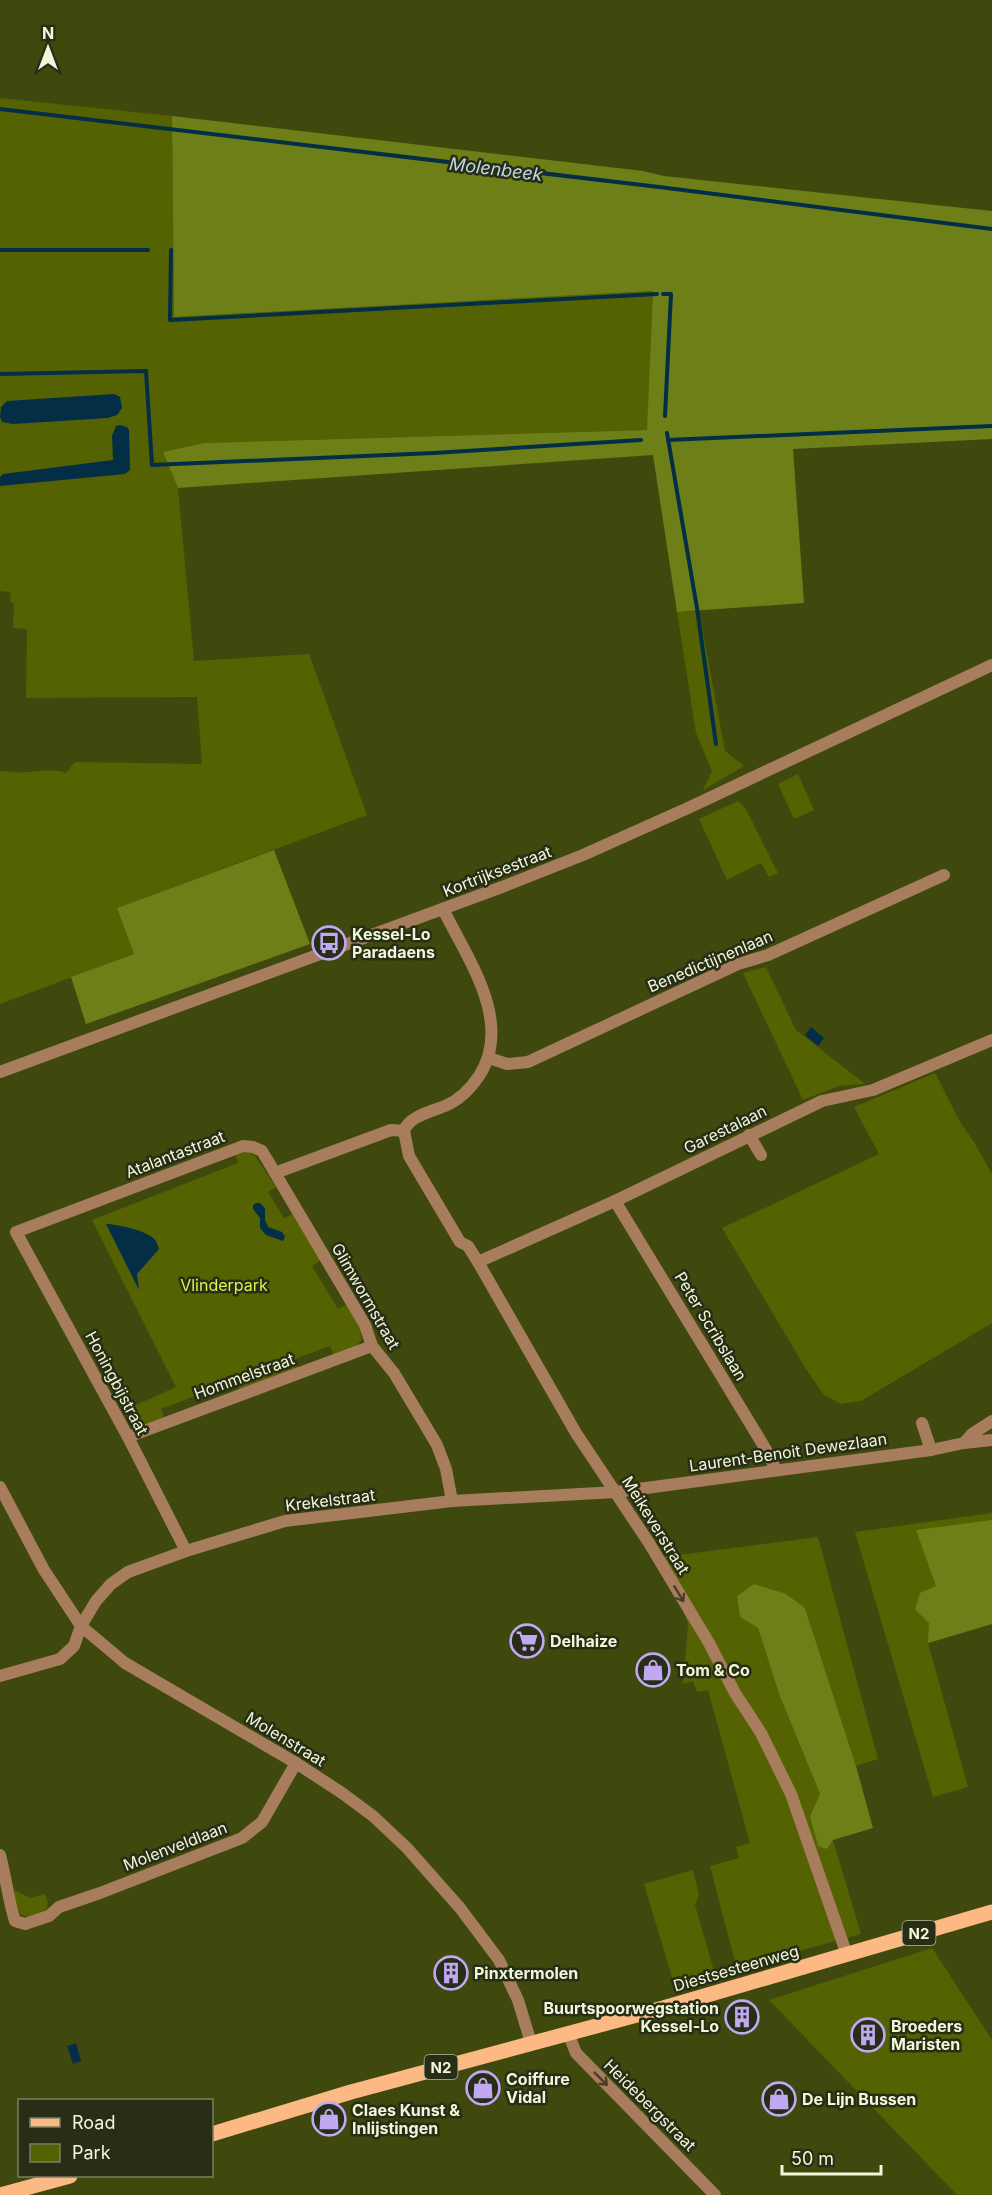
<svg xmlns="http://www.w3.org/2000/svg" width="992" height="2195" font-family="Inter,sans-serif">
<rect width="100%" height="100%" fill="#3f490d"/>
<g fill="#546202">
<path d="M0 98 172 116 174 317 653 291 648 430 204 443 163 452 178 488 194 661 309 654 367 815 117 908 134 954 0 1004V771C8 772 17 773 26 772 39 771 53 768 66 773L75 762 202 764 197 697 26 698 27 629 13 628 14 603H11L10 592 0 591Z"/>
<path d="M699 611 725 751 744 766 703 790 712 771 696 733 677 612Z"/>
<path d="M798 774 814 810 794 819 778 784Z"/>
<path d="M738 801 746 809 778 873 769 877 761 863 727 880 699 819Z"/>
<path d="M766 967 796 1030 865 1084 839 1086 803 1100 743 973Z"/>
<path d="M935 1073 960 1122 974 1142 992 1174V1323L861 1401 841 1404 824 1395 806 1369 722 1228 879 1154 854 1107Z"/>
<path d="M247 1152 254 1155 276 1187 268 1192 284 1218 292 1214 321 1260 312 1266 338 1309 347 1304 361 1331V1341L355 1347 334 1355 330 1346 295 1359 298 1369 239 1390 235 1381 161 1409 164 1418 144 1426 131 1423 123 1411 176 1387 92 1220 238 1163 235 1153Z"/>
<path d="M992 1513V1624L928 1643 968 1787 933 1797 855 1532Z"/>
<path d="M818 1537 878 1759 856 1766 805 1608 754 1584 737 1597 740 1617 758 1628 779 1694 820 1794 810 1816 833 1840 861 1934 744 1966 735 1962 710 1866 739 1858 736 1847 750 1843 708 1690 697 1692 693 1681 683 1684 688 1624 663 1557Z"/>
<path d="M693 1870 699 1895 695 1905 714 1971 710 1977 675 1987 644 1884Z"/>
<path d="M15 1890 30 1898 45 1894 48 1903 46 1912 28 1917 20 1914 14 1895Z"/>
<path d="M932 1948 992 2040V2195H957L769 2000Z"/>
</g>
<g fill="#6e7f17">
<path d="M172 116 643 171 664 176 992 211V439L793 449 804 603 677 612 653 455 178 488 163 452 204 443 647 430 653 291 174 317Z"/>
<path d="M274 850 310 944 86 1024 71 977 134 954 117 908Z"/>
<path d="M992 1520V1624L928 1643 929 1623 915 1609 920 1593 936 1586 916 1530Z"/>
<path d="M754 1584 786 1594 805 1608 856 1766 873 1828 833 1840 827 1849 818 1846 810 1816 820 1794 779 1694 758 1628 740 1617 737 1596Z"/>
</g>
<g fill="#032e46">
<path d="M114 394 120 397 122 408 117 415 108 418 13 424 2 422 0 417 1 407 7 401Z"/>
<path d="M120 425 127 427 129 430 130 470 125 474 0 486V477L3 474 113 460 112 436 116 426Z"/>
<path d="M811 1027 824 1038 818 1046 805 1035Z"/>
<path d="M256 1203H260L265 1208V1220L268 1227 282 1232 285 1237 283 1241 266 1235 260 1228V1218L253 1209V1205Z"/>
<path d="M106 1224C116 1224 149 1231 155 1240 157 1242 158 1247 159 1249L137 1274 139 1290Z"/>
<path d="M76 2043 81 2061 73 2064 67 2046Z"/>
</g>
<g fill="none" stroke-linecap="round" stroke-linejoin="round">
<g stroke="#032e46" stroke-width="4">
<path d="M0 109 659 187 992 229"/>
<path d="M0 250H148"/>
<path d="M171 250 170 320 657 294"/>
<path d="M663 294H671L665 416"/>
<path d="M0 374 146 371 152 465 434 453 641 440"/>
<path d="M667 433 697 608 716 744"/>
<path d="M668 440 992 426"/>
</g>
<g stroke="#a77d5d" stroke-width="12">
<path d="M489 1058 507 1064 528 1062 738 964 768 955 944 875"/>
<path d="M404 1131 409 1156 460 1242 468 1246 478 1262 576 1433 649 1543 709 1643 735 1693 761 1733 791 1794 847 1955"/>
<path d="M404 1131C408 1117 432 1111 445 1106 459 1100 471 1088 479 1076 514 1022 467 958 443 909"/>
<path d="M749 1135 761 1155"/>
<path d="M275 1173 391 1130 404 1131"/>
<path d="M615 1201 768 1453 776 1470"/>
<path d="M478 1262 615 1201 822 1101 873 1090 992 1040"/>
<path d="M992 1421 972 1434 964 1443 992 1440"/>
<path d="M922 1423 931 1450"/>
<path d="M128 1437 372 1346"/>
<path d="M186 1551 128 1437 16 1232 243 1146 253 1147 262 1151 365 1325 372 1346 394 1373 437 1445 446 1469 452 1501"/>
<path d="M0 1676 60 1659 74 1646 81 1626 96 1601 111 1584 128 1572 186 1551 285 1521 452 1501 616 1492 931 1450 964 1443"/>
<path d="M0 1855C6 1877 8 1899 15 1921L25 1924 49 1916 59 1907 100 1893 242 1838 262 1822 296 1763"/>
</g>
<g stroke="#a77d5d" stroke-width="12">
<path d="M0 1072 502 887 583 855 688 808 992 665"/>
<path d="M0 1487 44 1570 81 1626 125 1663 296 1763 342 1793 373 1816 407 1848 460 1908 499 1960 518 2000 531 2043"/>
<path d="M568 2033 576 2053 715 2195"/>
</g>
<g stroke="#fdb983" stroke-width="15">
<path d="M212 2134 351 2092 663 2008 992 1912"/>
<path d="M0 2195 70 2176"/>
</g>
</g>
<defs><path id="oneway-shaft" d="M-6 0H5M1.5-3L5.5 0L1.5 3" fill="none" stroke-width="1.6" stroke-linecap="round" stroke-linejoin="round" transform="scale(1.5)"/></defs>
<g stroke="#484127">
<use href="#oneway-shaft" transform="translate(679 1594) rotate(59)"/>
<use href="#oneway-shaft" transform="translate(601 2079) rotate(45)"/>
</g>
<defs>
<symbol id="bus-ring" viewBox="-11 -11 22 22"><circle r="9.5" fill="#282d15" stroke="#c1a8f3" stroke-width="1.5"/><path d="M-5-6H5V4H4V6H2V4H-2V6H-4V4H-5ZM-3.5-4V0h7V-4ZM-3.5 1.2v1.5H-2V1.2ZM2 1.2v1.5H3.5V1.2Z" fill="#c1a8f3"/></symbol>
<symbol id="supermarket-ring" viewBox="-11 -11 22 22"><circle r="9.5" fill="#282d15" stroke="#c1a8f3" stroke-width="1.5"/><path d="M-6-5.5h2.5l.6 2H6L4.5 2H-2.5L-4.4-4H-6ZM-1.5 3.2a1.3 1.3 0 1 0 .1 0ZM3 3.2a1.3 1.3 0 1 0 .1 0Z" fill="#c1a8f3"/></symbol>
<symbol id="shop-ring" viewBox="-11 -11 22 22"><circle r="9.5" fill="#282d15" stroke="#c1a8f3" stroke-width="1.5"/><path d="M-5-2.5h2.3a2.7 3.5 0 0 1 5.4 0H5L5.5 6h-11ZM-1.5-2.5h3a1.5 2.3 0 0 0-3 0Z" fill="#c1a8f3"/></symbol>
<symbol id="building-ring" viewBox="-11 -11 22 22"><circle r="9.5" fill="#282d15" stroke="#c1a8f3" stroke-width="1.5"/><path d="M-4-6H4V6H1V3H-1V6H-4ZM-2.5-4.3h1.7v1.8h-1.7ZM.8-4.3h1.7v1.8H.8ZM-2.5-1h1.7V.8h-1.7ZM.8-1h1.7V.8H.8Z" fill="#c1a8f3"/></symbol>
</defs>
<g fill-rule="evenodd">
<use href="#bus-ring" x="310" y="924" width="38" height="38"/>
<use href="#supermarket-ring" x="508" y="1622" width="38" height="38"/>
<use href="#shop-ring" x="634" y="1651" width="38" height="38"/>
<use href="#building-ring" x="432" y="1954" width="38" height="38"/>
<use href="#building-ring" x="723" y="1998" width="38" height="38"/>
<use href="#building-ring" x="849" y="2016" width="38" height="38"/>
<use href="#shop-ring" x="464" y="2069" width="38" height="38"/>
<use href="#shop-ring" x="760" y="2080" width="38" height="38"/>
<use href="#shop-ring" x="310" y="2100" width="38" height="38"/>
</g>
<g text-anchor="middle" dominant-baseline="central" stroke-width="5" stroke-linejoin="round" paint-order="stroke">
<g fill="#282d15" stroke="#b4bb9e" stroke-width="1.5">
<rect x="902.5" y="1921" width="33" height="24" rx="4.5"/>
<rect x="424.5" y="2055" width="33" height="24" rx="4.5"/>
</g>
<g font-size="15" font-weight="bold" fill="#f0f8d9">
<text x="919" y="1933">N2</text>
<text x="441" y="2067">N2</text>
</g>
<g font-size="16" fill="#f0f8d9" stroke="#282d15">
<text transform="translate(497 871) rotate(-21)">Kortrijksestraat</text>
<text transform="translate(710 961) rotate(-23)">Benedictijnenlaan</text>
<text transform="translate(725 1129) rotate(-26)">Garestalaan</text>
<text transform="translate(175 1154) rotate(-21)">Atalantastraat</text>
<text transform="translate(366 1296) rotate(60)">Glimwormstraat</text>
<text transform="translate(711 1326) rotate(59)">Peter Scribslaan</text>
<text transform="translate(244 1376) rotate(-20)">Hommelstraat</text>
<text transform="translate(117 1383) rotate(62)">Honingbijstraat</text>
<text transform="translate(788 1452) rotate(-8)">Laurent-Benoit Dewezlaan</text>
<text transform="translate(330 1500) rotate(-7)">Krekelstraat</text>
<text transform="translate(656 1525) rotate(58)">Meikeverstraat</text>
<text transform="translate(286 1739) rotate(31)">Molenstraat</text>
<text transform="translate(175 1846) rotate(-21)">Molenveldlaan</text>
<text transform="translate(736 1968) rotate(-16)">Diestsesteenweg</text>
<text transform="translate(650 2105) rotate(45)">Heidebergstraat</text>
</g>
<g font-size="16" font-weight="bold" fill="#f0f8d9" stroke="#282d15" text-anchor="start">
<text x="352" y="934">Kessel-Lo<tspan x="352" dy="18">Paradaens</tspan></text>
<text x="550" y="1641">Delhaize</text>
<text x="676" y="1670">Tom &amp; Co</text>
<text x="474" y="1973">Pinxtermolen</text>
<text x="719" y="2008" text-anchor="end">Buurtspoorwegstation<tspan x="719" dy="18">Kessel-Lo</tspan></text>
<text x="891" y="2026">Broeders<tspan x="891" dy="18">Maristen</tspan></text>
<text x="506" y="2079">Coiffure<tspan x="506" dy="18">Vidal</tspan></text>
<text x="802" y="2099">De Lijn Bussen</text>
<text x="352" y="2110">Claes Kunst &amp;<tspan x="352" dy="18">Inlijstingen</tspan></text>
</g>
<g font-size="16" fill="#d6f451" stroke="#282d15">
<text x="224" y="1285">Vlinderpark</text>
</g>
<g font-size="18" font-style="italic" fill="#bed7ea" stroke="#282d15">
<text transform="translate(496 169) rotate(7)">Molenbeek</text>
</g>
</g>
<rect x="18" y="2099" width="195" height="78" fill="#282d15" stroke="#787e63" stroke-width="1.5"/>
<rect x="30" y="2118" width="30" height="9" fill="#fdb983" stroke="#787e63" stroke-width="1.5"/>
<text x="72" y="2129" font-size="18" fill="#f0f8d9">Road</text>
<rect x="30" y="2144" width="30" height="18" fill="#546202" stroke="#787e63" stroke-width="1.5"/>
<text x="72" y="2159" font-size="18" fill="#f0f8d9">Park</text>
<g transform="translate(48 48)" stroke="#282d15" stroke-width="4.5" paint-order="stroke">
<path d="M0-4.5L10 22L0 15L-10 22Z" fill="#f0f8d9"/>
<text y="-9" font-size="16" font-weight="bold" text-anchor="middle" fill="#f0f8d9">N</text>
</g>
<path d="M782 2165v9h99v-9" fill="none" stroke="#f0f8d9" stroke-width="3"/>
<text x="791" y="2165" font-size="18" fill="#f0f8d9" stroke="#282d15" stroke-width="4.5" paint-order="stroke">50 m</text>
</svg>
